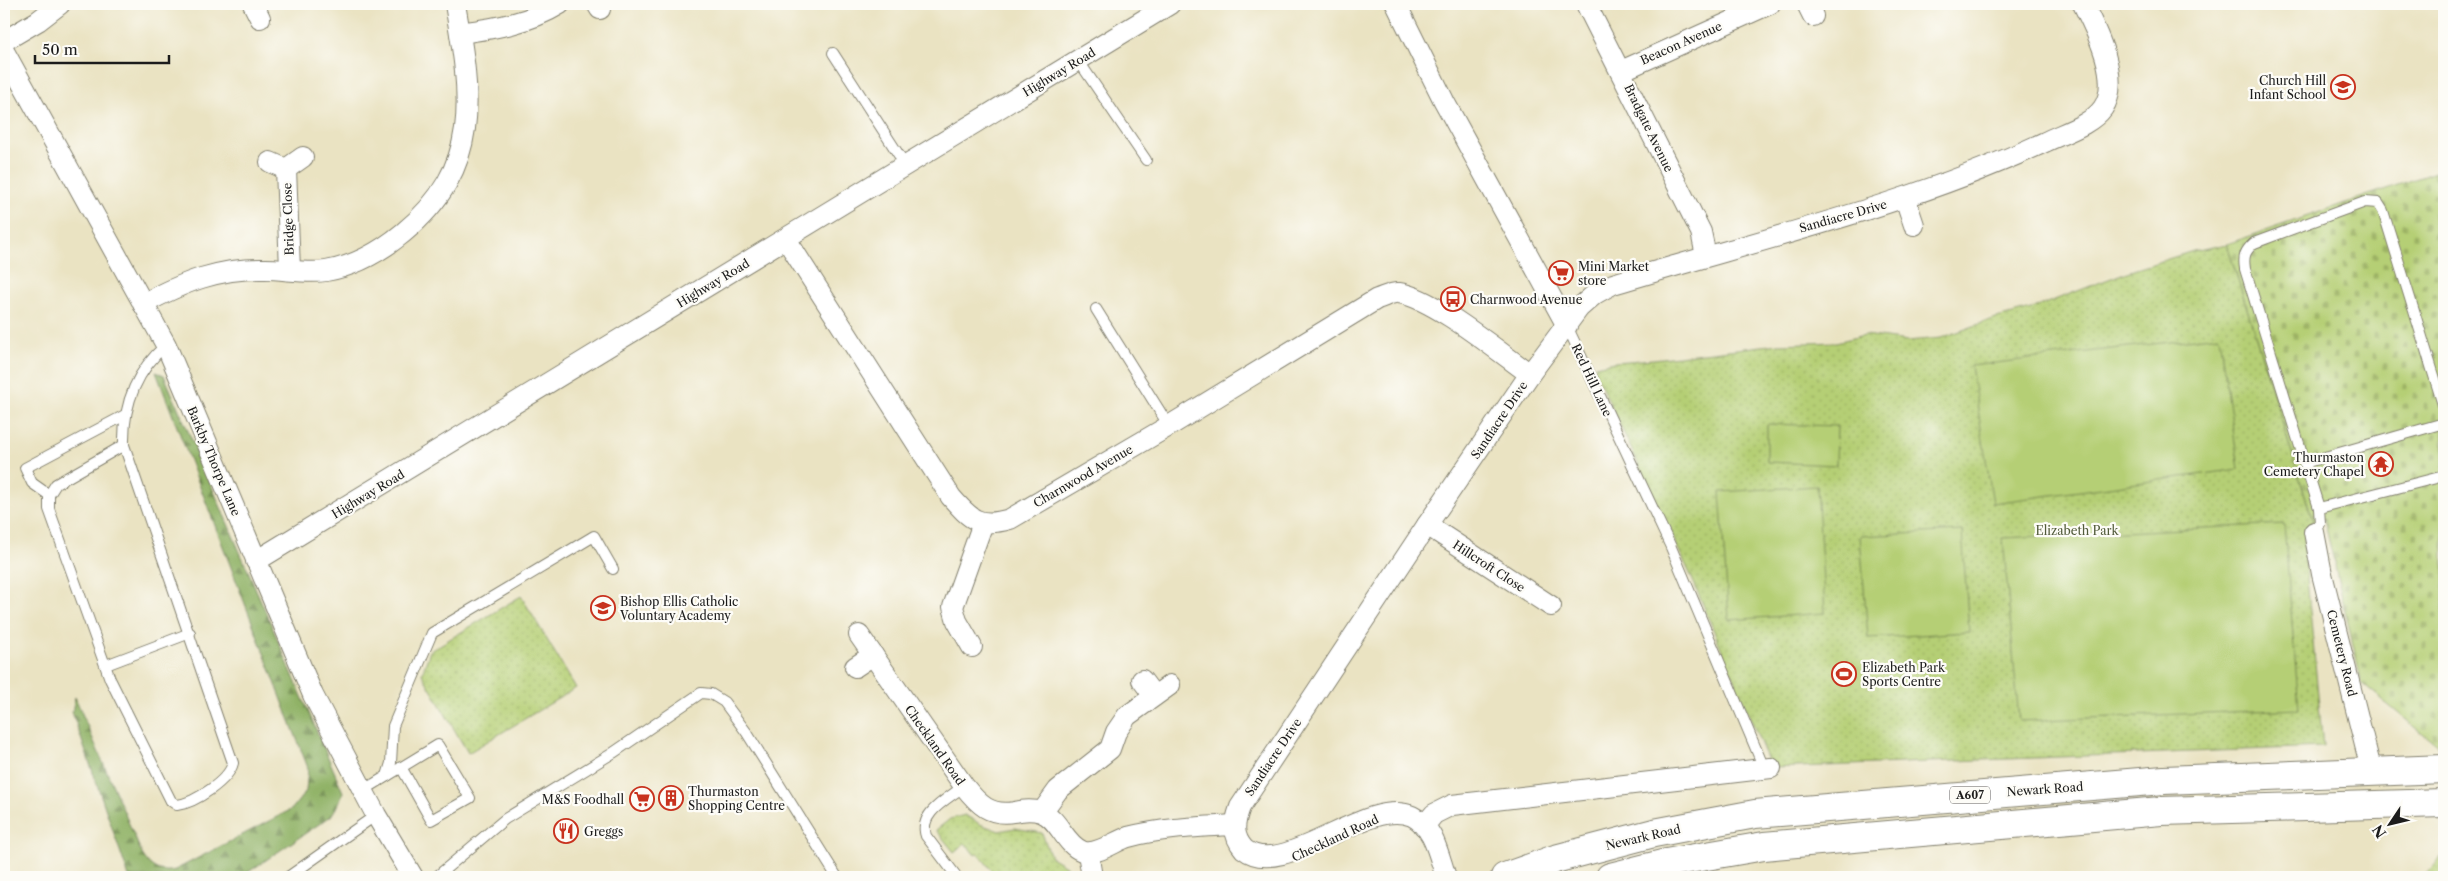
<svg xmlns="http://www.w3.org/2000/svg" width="2448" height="881" font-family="'Libre Caslon Text',serif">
<defs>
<pattern id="forest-firs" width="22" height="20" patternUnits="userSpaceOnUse" patternTransform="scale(1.25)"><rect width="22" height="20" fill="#90b266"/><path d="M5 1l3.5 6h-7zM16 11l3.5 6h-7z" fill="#759053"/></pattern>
<pattern id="cemetery-stones" width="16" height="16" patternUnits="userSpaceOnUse" patternTransform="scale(1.25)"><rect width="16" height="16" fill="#b5cf74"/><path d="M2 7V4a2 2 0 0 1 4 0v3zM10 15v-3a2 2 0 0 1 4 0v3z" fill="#9bb164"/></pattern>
<pattern id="park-dots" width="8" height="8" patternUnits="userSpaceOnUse" patternTransform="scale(1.25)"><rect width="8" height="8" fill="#b5cf74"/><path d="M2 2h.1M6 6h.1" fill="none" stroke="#9bb164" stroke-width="1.8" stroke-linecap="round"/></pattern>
</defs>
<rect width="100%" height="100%" fill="#fdfcf7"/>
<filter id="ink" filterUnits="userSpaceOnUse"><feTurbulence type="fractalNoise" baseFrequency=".02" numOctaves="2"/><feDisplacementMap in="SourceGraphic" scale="10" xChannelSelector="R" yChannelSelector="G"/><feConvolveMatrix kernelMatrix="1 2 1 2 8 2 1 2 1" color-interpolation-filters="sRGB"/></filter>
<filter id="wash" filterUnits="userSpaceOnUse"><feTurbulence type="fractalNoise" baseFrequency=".0096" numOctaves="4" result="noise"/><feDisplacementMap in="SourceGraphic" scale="20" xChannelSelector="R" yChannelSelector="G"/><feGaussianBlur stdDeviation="1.12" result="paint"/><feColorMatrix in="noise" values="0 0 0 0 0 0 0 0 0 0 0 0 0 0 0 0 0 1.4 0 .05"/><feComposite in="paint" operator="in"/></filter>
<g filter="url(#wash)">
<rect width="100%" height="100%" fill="#eae3c2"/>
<path fill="url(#forest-firs)" stroke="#566741" d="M156 372 164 375 343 792 339 803 331 816 241 877H129L72 712 75 697 142 854C150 867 159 874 175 870L292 809 306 791 308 768Z"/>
<path fill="url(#cemetery-stones)" stroke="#687648" d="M2444 169V747H2440L2362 684 2324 519 2313 522 2227 244Z"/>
<g fill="url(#park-dots)" stroke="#687648">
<path d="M2227 244 2313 522 2305 531 2304 547 2323 747 1771 768 1691 576 1596 374 1595 366 1615 362 1654 359 1778 344 1836 342 1865 335 1907 341 1941 338 1993 319 2031 309 2127 272 2193 251Z"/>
<path d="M521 596 576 688 468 753 422 674 430 651Z"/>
<path d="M965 815 980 824 999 831 1015 828 1042 833 1051 857 1066 866 1075 877H997L978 853 975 855 965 843 954 852 936 830 950 819Z"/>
<path d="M2444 854V877H2423Z"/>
</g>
<g fill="#b5cf74" stroke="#687648">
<path d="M2219 336 2239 469 1993 503 1971 366Z"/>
<path d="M1767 424 1837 426 1836 465 1767 462Z"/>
<path d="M1817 486 1825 613 1729 620 1720 492Z"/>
<path d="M2284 524 2299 709 2019 721 2003 538Z"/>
<path d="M1962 531 1969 632 1868 638 1860 536Z"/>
</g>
</g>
<g filter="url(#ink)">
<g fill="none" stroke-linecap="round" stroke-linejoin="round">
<defs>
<g id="lane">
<path d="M833 53 906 166"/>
<path d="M1078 60 1146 160"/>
<path d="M1096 309 1169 426"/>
<path d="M1567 326 1670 545 1764 768"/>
<path d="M124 445 56 484 49 495V509L110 679 171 801 177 805C195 803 229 780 233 763L124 445C123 406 136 371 166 345"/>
<path d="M2304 463 2444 423"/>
<path d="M49 495 32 483 25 468 125 415"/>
<path d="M2319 508 2444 476"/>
<path d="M2314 532 2320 524 2319 508 2245 269C2243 256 2245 251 2254 243L2365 202 2378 203 2383 211 2444 408"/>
<path d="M106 665 190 633"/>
<path d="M387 776 391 763 393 726 432 633 594 536 613 569"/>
<path d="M364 790 438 745 470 798 431 820 401 767"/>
<path d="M288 877 376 815"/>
<path d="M436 877 505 819 613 753 701 693 711 694 724 702 747 733 837 877"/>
<path d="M957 877 926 836C918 813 948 799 964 786"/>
</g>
<g id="street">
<path d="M253 4 260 18"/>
<path d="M597 4 600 9"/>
<path d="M1396 4 1444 101 1567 326"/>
<path d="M1586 4 1701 232 1706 256"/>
<path d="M1807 4 1813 16"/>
<path d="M460 33C496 28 529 23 560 4"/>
<path d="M4 41 38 21 60 4"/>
<path d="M4 51 166 345 313 695 376 815 413 877"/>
<path d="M1621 71 1770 4"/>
<path d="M270 162 286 169 303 157"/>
<path d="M286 169 290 269"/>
<path d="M1905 198 1914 225"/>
<path d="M786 239 951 497C971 520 979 528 1010 519L1169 426 1377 299C1384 297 1392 292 1399 293 1434 298 1500 353 1530 374"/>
<path d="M143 304C184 282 218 268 265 269 284 269 307 274 326 271 356 266 380 252 403 233 483 167 471 96 455 4"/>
<path d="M1427 525 1551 606"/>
<path d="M2314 532 2322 574 2372 773"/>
<path d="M256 561 1170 4"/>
<path d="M859 635 964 786C979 805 990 816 1014 812 1023 810 1032 809 1041 812 1059 818 1064 844 1082 851 1095 857 1115 841 1128 837 1163 828 1198 827 1234 825"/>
<path d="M972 647 957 621 953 607 983 523"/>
<path d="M855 667 873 655"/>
<path d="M1142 680 1154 696"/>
<path d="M1042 812 1058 790 1110 749 1116 732 1127 716 1170 685"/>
<path d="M1424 826 1434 814 1452 805 1771 768"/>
<path d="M1088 853 1092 877"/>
<path d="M1446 877C1439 857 1434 826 1412 816 1366 796 1283 881 1244 849 1232 835 1234 824 1240 807L1427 525 1530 374 1579 308 1595 294 1613 284C1758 240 1907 206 2045 142 2063 133 2091 125 2103 108 2122 80 2096 30 2083 4"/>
</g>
<g id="highway">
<path d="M1505 877 1555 859 1654 833 1755 814 2164 780 2444 769"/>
<path d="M1610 877 1666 863 1764 846 2161 811 2444 803"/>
</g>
</defs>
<use href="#lane" stroke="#83806f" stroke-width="12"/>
<use href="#street" stroke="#83806f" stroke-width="22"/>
<use href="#highway" stroke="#83806f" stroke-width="30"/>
<use href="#lane" stroke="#fff" stroke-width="10"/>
<use href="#street" stroke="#fff" stroke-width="20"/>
<use href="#highway" stroke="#fff" stroke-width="28"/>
</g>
</g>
<defs>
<symbol id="school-ring" viewBox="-11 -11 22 22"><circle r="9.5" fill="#fdfcf7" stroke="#c8321e" stroke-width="1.5"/><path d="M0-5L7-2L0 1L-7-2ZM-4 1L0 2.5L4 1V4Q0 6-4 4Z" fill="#c8321e"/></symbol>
<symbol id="supermarket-ring" viewBox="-11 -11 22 22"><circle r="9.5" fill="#fdfcf7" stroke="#c8321e" stroke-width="1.5"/><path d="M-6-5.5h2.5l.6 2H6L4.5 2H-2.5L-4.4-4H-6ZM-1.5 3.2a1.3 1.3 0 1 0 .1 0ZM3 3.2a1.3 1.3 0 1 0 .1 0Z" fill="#c8321e"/></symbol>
<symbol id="bus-ring" viewBox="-11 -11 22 22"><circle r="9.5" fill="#fdfcf7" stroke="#c8321e" stroke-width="1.5"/><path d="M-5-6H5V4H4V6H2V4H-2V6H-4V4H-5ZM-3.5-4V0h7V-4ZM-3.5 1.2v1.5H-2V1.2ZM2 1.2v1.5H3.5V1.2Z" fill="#c8321e"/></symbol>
<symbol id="temple-ring" viewBox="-11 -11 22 22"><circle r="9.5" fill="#fdfcf7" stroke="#c8321e" stroke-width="1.5"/><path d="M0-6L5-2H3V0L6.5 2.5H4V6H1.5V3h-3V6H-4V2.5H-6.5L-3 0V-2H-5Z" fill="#c8321e"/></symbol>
<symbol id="stadium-ring" viewBox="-11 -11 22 22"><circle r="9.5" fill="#fdfcf7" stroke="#c8321e" stroke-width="1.5"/><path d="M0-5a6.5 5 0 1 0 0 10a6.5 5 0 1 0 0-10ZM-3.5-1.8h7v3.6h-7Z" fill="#c8321e"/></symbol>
<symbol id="building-ring" viewBox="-11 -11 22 22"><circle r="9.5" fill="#fdfcf7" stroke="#c8321e" stroke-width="1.5"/><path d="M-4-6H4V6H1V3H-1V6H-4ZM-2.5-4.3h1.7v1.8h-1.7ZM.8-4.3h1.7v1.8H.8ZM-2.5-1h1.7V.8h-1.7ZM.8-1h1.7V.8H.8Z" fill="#c8321e"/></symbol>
<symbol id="restaurant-ring" viewBox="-11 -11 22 22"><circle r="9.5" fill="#fdfcf7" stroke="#c8321e" stroke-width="1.5"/><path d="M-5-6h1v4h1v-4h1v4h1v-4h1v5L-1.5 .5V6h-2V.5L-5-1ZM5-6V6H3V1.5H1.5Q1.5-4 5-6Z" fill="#c8321e"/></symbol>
</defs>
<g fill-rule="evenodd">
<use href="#school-ring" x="2329" y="73" width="28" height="28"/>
<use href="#supermarket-ring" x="1547" y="259" width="28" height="28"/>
<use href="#bus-ring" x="1439" y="285" width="28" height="28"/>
<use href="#temple-ring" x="2367" y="450" width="28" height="28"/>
<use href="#school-ring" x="589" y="594" width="28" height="28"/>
<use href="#stadium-ring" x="1830" y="660" width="28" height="28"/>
<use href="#building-ring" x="657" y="784" width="28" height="28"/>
<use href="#supermarket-ring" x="628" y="785" width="28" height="28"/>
<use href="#restaurant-ring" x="552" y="817" width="28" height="28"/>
</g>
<g text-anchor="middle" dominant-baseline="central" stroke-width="4.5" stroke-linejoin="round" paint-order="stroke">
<rect fill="#fdfcf7" stroke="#605f5e" stroke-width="1" x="1950" y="786.5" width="40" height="17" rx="4"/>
<g font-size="11" font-weight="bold" fill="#1c1c1c">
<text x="1970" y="795">A607</text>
</g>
<g font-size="12" fill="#1c1c1c" stroke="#fdfcf7">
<text transform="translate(1681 43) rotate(-24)">Beacon Avenue</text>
<text transform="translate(1059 72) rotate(-31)">Highway Road</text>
<text transform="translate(1649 128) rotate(64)">Bradgate Avenue</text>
<text transform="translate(1843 216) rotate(-16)">Sandiacre Drive</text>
<text transform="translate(288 219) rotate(-92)">Bridge Close</text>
<text transform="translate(713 283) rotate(-31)">Highway Road</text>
<text transform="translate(1592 380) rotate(65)">Red Hill Lane</text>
<text transform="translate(1499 420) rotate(-56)">Sandiacre Drive</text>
<text transform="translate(214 461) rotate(67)">Barkby Thorpe Lane</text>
<text transform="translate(1083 476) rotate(-30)">Charnwood Avenue</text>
<text transform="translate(368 494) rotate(-31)">Highway Road</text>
<text transform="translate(1489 566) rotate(33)">Hillcroft Close</text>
<text transform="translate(2342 653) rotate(76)">Cemetery Road</text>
<text transform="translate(935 745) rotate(55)">Checkland Road</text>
<text transform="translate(1273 757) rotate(-56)">Sandiacre Drive</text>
<text transform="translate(2045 789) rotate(-4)">Newark Road</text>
<text transform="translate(1643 837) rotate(-13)">Newark Road</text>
<text transform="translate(1335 838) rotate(-25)">Checkland Road</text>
</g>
<g font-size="12" fill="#1c1c1c" stroke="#fdfcf7" text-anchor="start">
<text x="2326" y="80" text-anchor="end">Church Hill<tspan x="2326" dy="14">Infant School</tspan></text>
<text x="1578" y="266">Mini Market<tspan x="1578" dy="14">store</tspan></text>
<text x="1470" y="299">Charnwood Avenue</text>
<text x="2364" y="457" text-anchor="end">Thurmaston<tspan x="2364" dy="14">Cemetery Chapel</tspan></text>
<text x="620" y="601">Bishop Ellis Catholic<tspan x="620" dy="14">Voluntary Academy</tspan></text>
<text x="1862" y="667">Elizabeth Park<tspan x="1862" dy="14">Sports Centre</tspan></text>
<text x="688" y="791">Thurmaston<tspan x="688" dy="14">Shopping Centre</tspan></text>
<text x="624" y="799" text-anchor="end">M&amp;S Foodhall</text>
<text x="584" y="831">Greggs</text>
</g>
<g font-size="12" fill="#525b3b" stroke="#fdfcf7">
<text x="2077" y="530">Elizabeth Park</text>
</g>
</g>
<rect width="2448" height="881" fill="none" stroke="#fdfcf7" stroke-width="20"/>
<g transform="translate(2390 824) rotate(235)" stroke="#fdfcf7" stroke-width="4" paint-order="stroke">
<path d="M0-4L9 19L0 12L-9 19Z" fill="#1c1c1c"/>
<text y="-8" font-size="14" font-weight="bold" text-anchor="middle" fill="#1c1c1c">N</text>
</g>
<path d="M35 55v8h134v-8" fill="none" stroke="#1c1c1c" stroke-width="2.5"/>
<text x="42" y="55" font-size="15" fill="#1c1c1c" stroke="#fdfcf7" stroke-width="4" paint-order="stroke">50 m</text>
</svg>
